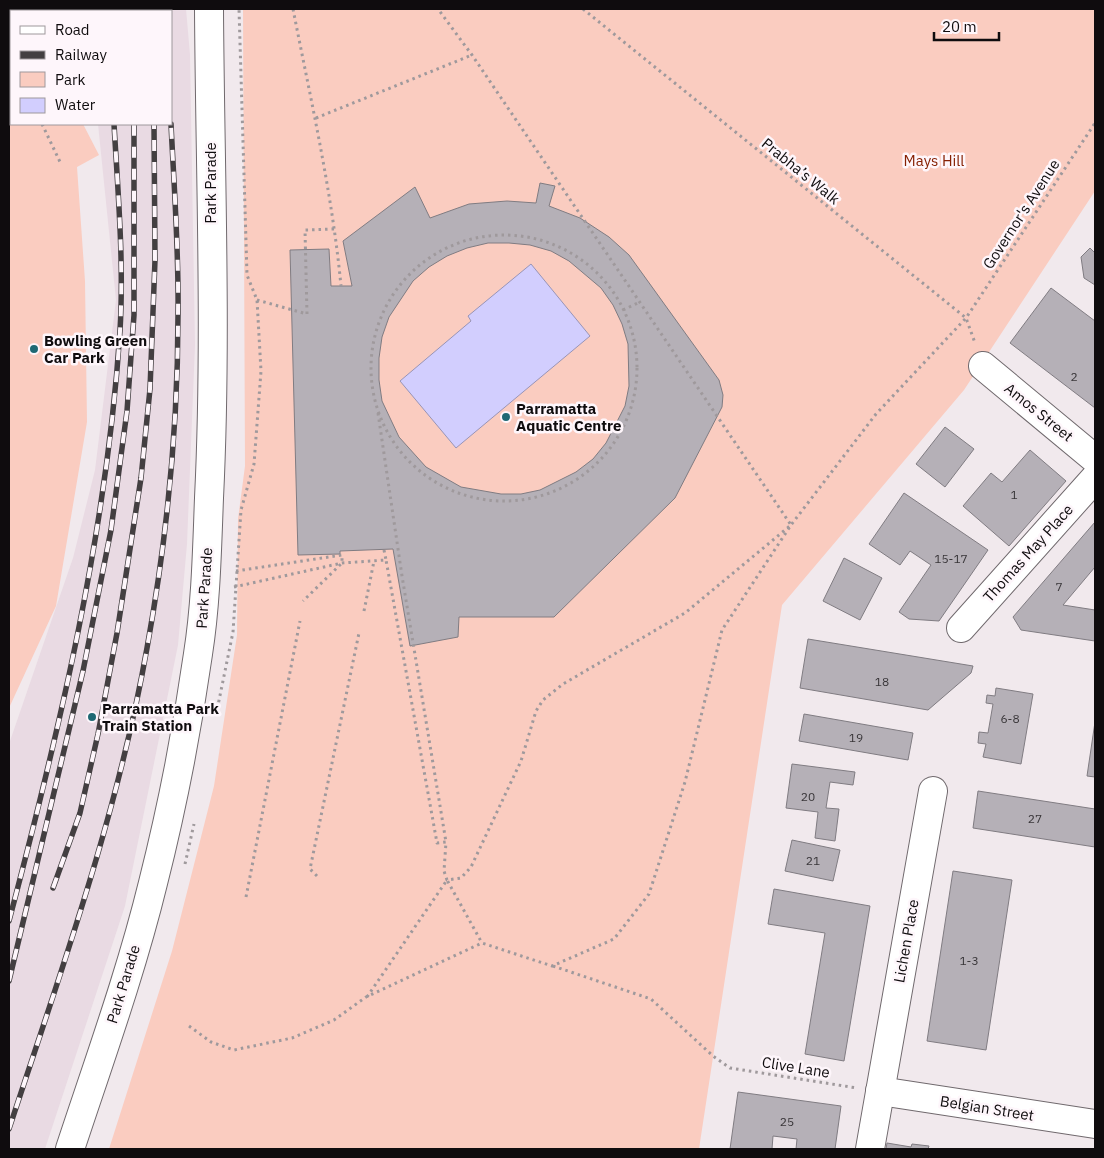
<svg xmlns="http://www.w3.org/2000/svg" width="1104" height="1158" font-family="'IBM Plex Sans',sans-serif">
<rect width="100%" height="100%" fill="#f1e9ed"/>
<path fill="#e9dae3" d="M87 9H186L190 55 195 345 187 544 178 645 125 906 45 1149H9V744L73 558 95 470 116 300 98 124H171V11H87Z"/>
<g fill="#faccc0">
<path d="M9 9H54V11H11V124H83L99 155 77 167 85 281 87 422 56 606 9 708Z"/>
<path d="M243 9H1095V191L964 390 782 605 699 1149H109L172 951 214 786 237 635 238 519 245 466Z"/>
</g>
<path fill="#d2cefe" stroke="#9894b6" d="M531 264 590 336 456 448 400 381 471 321 468 316Z"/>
<g fill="#b5b0b7" stroke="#807c82" fill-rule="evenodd">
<path d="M540 183 555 186 549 206 580 218 609 237 629 255 719 380 723 395 722 407 675 498 554 617H459L458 637 410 646 393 549 340 551V554L298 555 290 250 329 249 331 286H352L343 241 415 187 430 218 469 204 507 201 536 203ZM488 243H509L530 245 551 251 569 261 601 288 613 305 622 324 628 344 629 386 625 406 606 443 593 459 576 472 540 490 521 494H501L461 487 426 467 399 437 382 401 379 380V358L382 337 389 317 413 281 429 267 447 256 467 248Z"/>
<path d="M1090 248 1095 253V285L1084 278 1081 257Z"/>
<path d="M1051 288 1095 321V408L1010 343Z"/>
<path d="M945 427 974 449 945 487 916 464Z"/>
<path d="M1030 450 1066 481 1009 546 963 506 991 473 1002 482Z"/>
<path d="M904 493 988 550 939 621 909 619 899 612 931 565 910 551 900 565 869 544Z"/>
<path d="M1095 522V567L1063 605 1095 610V641L1021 630 1013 617Z"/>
<path d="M844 558 882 578 860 620 823 601Z"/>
<path d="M808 639 973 666 971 673 928 710 800 688Z"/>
<path d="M996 688 1033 694 1021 764 983 757 986 744 978 743 979 732 988 733 993 704 986 703 987 695 995 696Z"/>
<path d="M804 714 913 733 908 760 799 741Z"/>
<path d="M1095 722V777L1087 776Z"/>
<path d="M792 764 855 772 853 785 830 782 826 808 839 809 835 841 815 838 818 812 786 808Z"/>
<path d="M978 791 1095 809V847L973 828Z"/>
<path d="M792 840 840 850 833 881 785 871Z"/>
<path d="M953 871 1012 880 986 1050 927 1041Z"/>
<path d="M774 889 870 906 844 1061 805 1054 825 933 768 924Z"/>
<path d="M738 1092 841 1106 835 1149H796L797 1139 773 1136 772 1149H730Z"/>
<path d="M887 1143 911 1147 912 1144 929 1146 928 1149H886Z"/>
</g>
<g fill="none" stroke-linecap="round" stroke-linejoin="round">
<defs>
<g id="minor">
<path d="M983 366 1095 459"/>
<path d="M961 628 1095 478"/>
<path d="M880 1091 1095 1124"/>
<path d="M70 1149C99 1061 131 973 153 883 172 808 187 731 198 654 206 603 207 550 209 498 217 335 210 172 209 9"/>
<path d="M870 1149 933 791"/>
</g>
</defs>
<use href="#minor" stroke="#70696d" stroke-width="30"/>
<g stroke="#9f999c" stroke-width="3" stroke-dasharray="2.5 4" stroke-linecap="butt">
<path d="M293 9C311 101 332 192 341 286"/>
<path d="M583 9 966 318 975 343"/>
<path d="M9 78 11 77"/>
<path d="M316 118 472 55"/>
<path d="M42 124 61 164"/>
<circle cx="504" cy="368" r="133"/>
<path d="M257 300 307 314 305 230 335 229"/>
<path d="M623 310 640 302"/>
<path d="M378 413 402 576 446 842"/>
<path d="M384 550 386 560"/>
<path d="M236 571 342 555V563L303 601"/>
<path d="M234 587 342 563 386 560 437 843 446 842 444 871 447 880 461 878 471 867 521 761 536 711 543 700 563 684 685 613 791 525 472 55 438 9"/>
<path d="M364 611 374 561"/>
<path d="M216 715 233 632 241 510 254 464 261 371 257 300 247 275 239 9"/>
<path d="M185 864 194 824"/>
<path d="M317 876 310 869 359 633"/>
<path d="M246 897 300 621"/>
<path d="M553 966 651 999 713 1056 730 1068 857 1088"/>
<path d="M367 997 447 880 482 943"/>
<path d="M189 1026 211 1042 234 1050 292 1038 334 1020 366 997 482 943 552 966 614 939 649 894 685 782 722 630 791 525 876 414 966 318 1095 123"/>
</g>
<use href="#minor" stroke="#fff" stroke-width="28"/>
<defs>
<g id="rail">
<path d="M104 9V11"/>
<path d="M125 9 126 11"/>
<path d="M143 9 144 11"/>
<path d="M157 9 158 11"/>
<path d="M53 888 80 813 98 734 117 633 141 478 150 389 155 260 154 124"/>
<path d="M9 921C60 728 107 530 120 331 124 262 118 193 114 124"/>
<path d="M9 981 83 671 111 530 127 411 134 315V124"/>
<path d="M9 1129C61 971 118 813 147 648 167 538 178 426 178 315 179 251 174 187 171 124"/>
</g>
</defs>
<use href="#rail" stroke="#433f41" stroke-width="5.5"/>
<use href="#rail" stroke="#fef6fb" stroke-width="4" stroke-dasharray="11" stroke-linecap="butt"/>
</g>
<g fill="#1f6974" stroke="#fef6fb" stroke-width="2">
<circle cx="34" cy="349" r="5"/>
<circle cx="506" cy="417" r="5"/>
<circle cx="92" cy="717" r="5"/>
</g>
<g text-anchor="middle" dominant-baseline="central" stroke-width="5" stroke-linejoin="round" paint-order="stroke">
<g font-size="12" fill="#383538">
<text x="1074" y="376">2</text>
<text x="1014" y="494">1</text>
<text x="951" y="558">15-17</text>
<text x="1059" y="586">7</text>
<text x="882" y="681">18</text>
<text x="1010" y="718">6-8</text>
<text x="856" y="737">19</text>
<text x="808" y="796">20</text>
<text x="1035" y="818">27</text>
<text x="813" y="860">21</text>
<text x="969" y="960">1-3</text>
<text x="787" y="1121">25</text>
</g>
<g font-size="15" fill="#862003" stroke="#fef6fb">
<text x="934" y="160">Mays Hill</text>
</g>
<g font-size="15" fill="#0f0c0e" stroke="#fef6fb">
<text transform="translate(801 171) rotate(39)">Prabha’s Walk</text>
<text transform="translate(210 183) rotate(-90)">Park Parade</text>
<text transform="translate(1021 214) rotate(-57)">Governor's Avenue</text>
<text transform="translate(1039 412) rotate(39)">Amos Street</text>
<text transform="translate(1028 553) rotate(-48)">Thomas May Place</text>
<text transform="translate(204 588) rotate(-86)">Park Parade</text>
<text transform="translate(906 941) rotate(-80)">Lichen Place</text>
<text transform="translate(123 984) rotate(-73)">Park Parade</text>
<text transform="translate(796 1067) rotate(9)">Clive Lane</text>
<text transform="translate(987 1108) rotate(9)">Belgian Street</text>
</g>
<g font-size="15" font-weight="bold" fill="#0f0c0e" stroke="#fef6fb" text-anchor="start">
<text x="44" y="340">Bowling Green<tspan x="44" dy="17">Car Park</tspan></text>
<text x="516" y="408">Parramatta<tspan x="516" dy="17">Aquatic Centre</tspan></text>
<text x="102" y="708">Parramatta Park<tspan x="102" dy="17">Train Station</tspan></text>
</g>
</g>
<rect width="1104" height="1158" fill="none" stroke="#0f0c0e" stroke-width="20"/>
<rect x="10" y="10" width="162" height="115" fill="#fef6fb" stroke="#9e989c"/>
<rect x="20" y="26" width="25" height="8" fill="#ffffff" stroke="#9e989c"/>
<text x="55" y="35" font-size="15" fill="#0f0c0e">Road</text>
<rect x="20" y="51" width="25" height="8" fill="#433f41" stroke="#9e989c"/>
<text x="55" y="60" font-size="15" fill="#0f0c0e">Railway</text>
<rect x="20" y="72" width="25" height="15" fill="#faccc0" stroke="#9e989c"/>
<text x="55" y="85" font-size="15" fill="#0f0c0e">Park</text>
<rect x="20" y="98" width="25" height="15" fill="#d2cefe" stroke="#9e989c"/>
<text x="55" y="110" font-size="15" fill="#0f0c0e">Water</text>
<path d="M934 32v8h65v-8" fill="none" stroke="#0f0c0e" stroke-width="2.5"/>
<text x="942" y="32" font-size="15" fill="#0f0c0e" stroke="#fef6fb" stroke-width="4" paint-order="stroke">20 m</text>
</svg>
